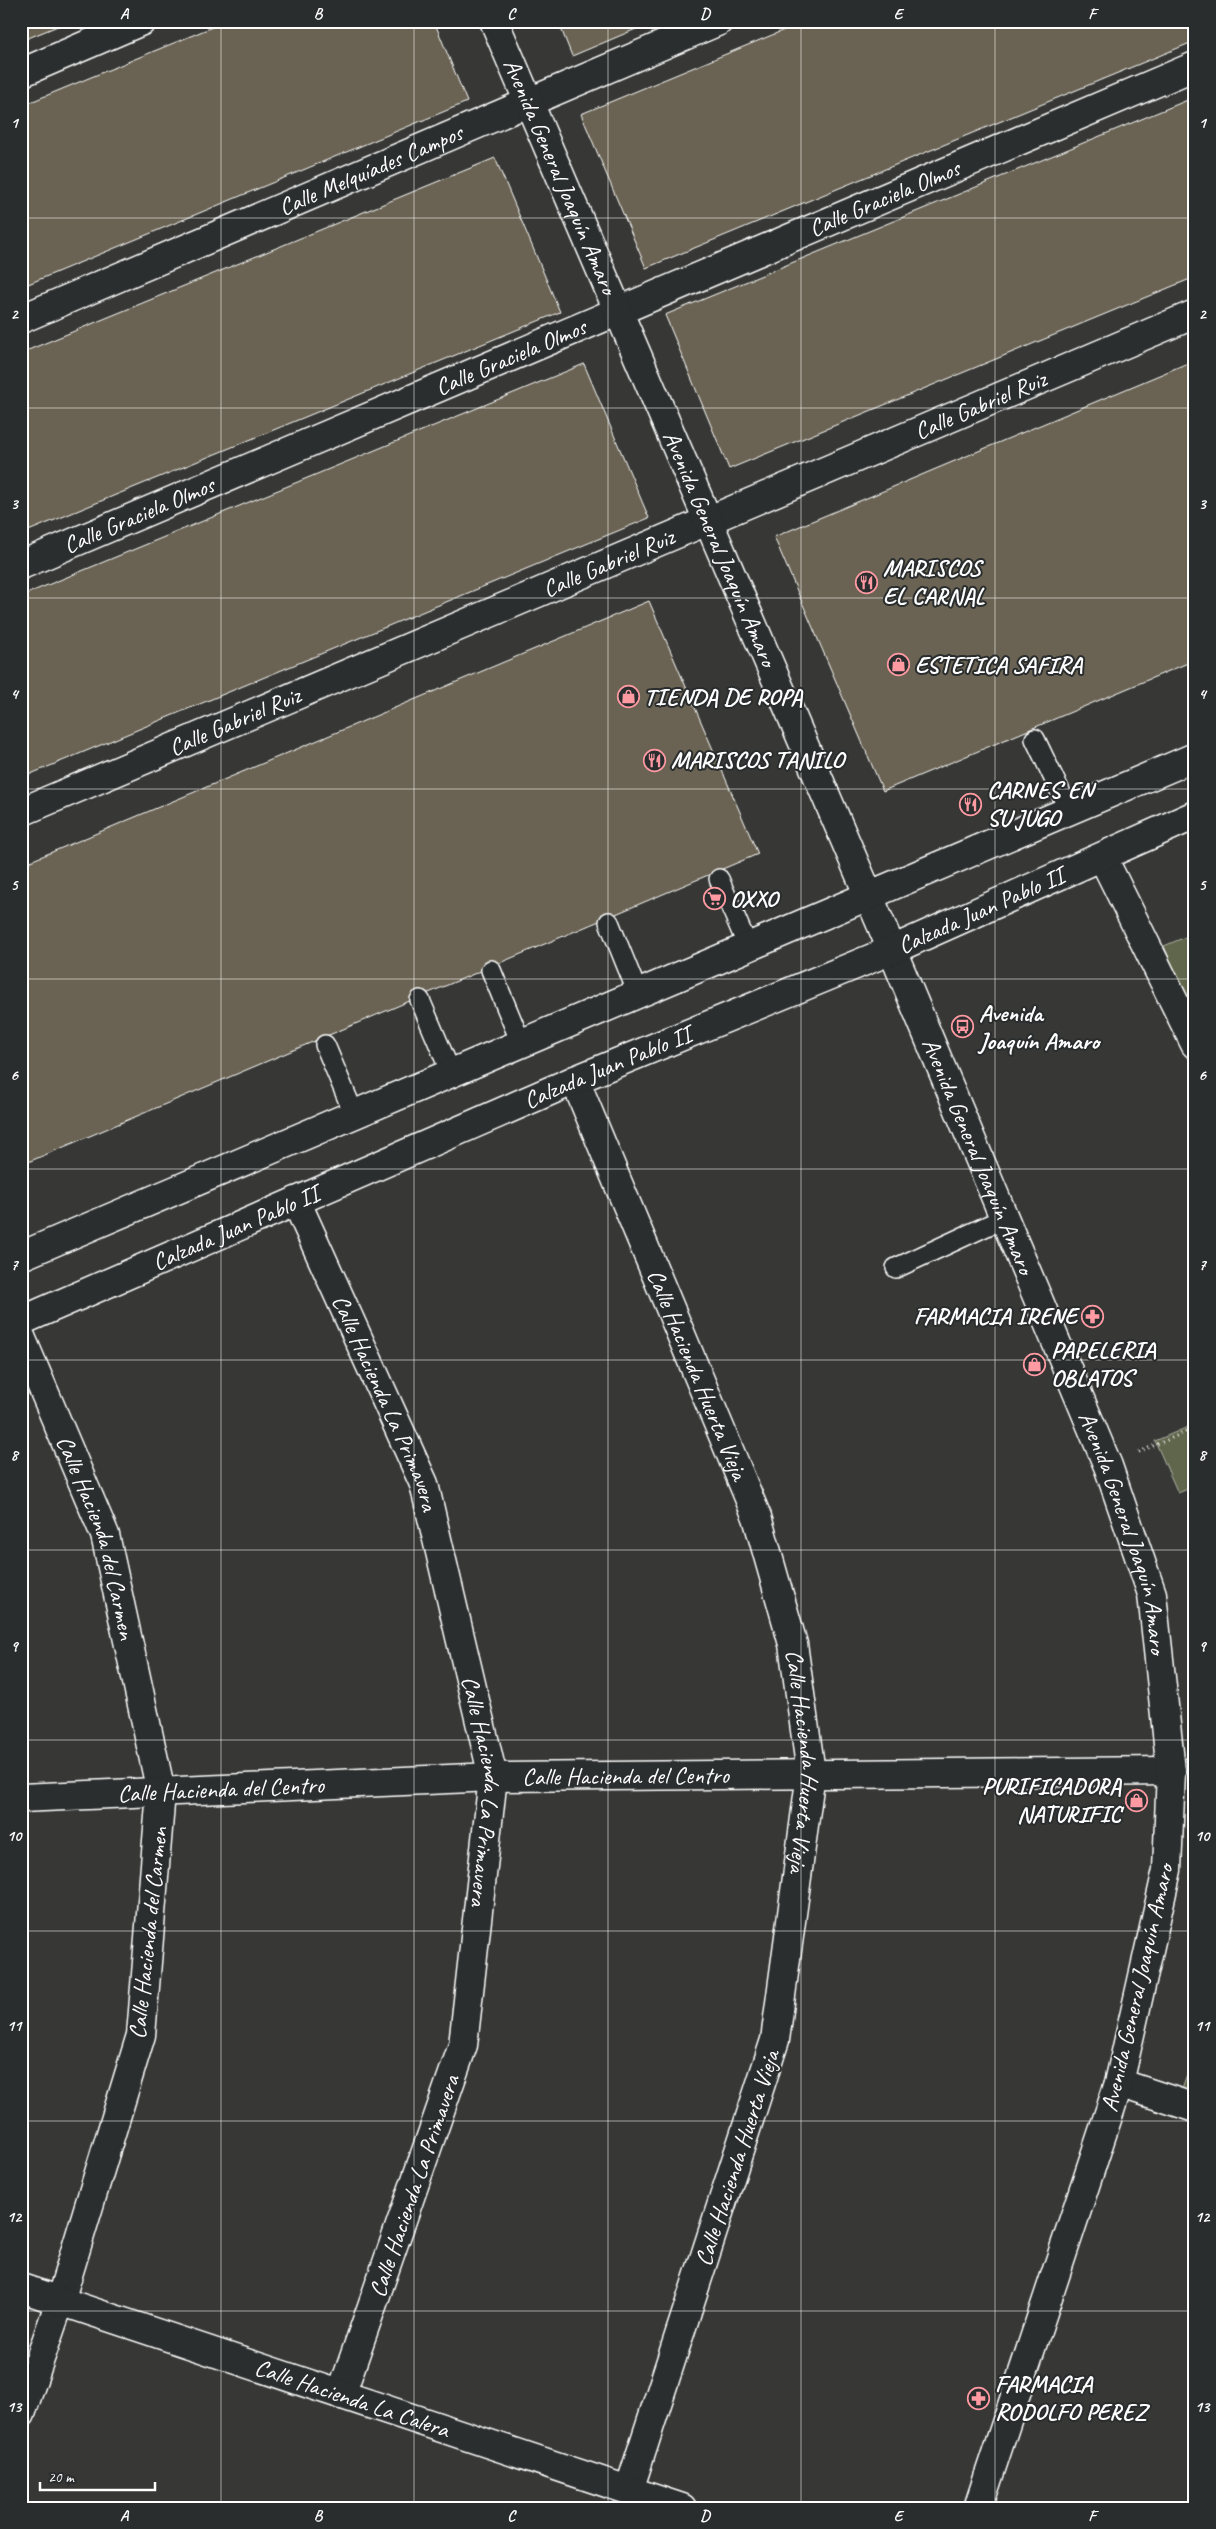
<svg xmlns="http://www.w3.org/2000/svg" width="1216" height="2529" font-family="Caveat,sans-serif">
<rect width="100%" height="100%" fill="#373835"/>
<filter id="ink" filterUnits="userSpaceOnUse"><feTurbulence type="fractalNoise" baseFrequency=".02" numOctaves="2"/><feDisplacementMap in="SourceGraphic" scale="10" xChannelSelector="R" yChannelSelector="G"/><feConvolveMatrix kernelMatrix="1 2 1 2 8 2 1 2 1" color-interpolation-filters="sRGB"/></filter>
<g filter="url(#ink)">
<g fill="#60664c" stroke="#b0b2a6">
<path d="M1195 933V1017L1164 946Z"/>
<path d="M1195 1424V1486L1178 1493 1155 1441Z"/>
<path d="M1195 2053V2112L1176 2106Z"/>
</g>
<g fill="#6b6353" stroke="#fff">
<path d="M21 21H70L21 41Z"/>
<path d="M227 21H434L467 102 21 287V106Z"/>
<path d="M558 21H655L572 56Z"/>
<path d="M806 21H1195V41L646 268 581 114Z"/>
<path d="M1195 97V277L729 469 665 315Z"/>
<path d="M495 158 560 312 21 534V353Z"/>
<path d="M1195 360V660L883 791 774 537Z"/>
<path d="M584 364 649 518 21 778V596Z"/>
<path d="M649 601 758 854 21 1165V865Z"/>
</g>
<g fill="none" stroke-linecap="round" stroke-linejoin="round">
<defs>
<g id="service">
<path d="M1035 739 1069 810"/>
<path d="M719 879 748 947"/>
<path d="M609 922 638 994"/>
<path d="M491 970 521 1043"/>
<path d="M420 1000 451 1073"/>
<path d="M325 1045 354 1114"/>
<path d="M896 1268 1004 1218"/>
</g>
<g id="pedestrian">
<path d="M1103 858 1195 1044"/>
<path d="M1119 2083 1195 2108"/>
</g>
<g id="minor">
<path d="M21 73 142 21"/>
<path id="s1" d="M21 319 719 21"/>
<path id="s2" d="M21 565 1195 66"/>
<path id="s3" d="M21 812 1195 314"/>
<path id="s4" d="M575 1080 757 1517 793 1644 811 1773 775 2040 629 2490"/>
<path id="s5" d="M296 1201 424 1484 493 1777 463 2045 341 2395"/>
<path id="s6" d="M21 1337 105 1535 161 1792 141 2035 60 2301 21 2414"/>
<path id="s7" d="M21 1798 493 1777 1171 1771"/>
</g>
<g id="tertiary">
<path id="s8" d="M494 21 892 950 1108 1466 1152 1594 1171 1771 1167 1870 1119 2083 978 2508"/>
<path id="s9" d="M21 2288 682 2508"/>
</g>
<g id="secondary">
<path d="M21 1256 1195 757"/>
<path id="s10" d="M21 1321 575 1080 892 950 1195 815"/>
</g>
</defs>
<use href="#service" stroke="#fff" stroke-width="22"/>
<use href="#pedestrian" stroke="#fff" stroke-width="31"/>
<use href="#minor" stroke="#fff" stroke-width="31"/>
<use href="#tertiary" stroke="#fff" stroke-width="31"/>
<use href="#secondary" stroke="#fff" stroke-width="31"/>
<path stroke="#fff" stroke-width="3" stroke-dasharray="1 4" stroke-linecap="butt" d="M1139 1452 1195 1428"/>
<use href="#service" stroke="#2a2d2e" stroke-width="19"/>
<use href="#pedestrian" stroke="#2a2d2e" stroke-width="28"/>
<use href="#minor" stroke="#2a2d2e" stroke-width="28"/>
<use href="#tertiary" stroke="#2a2d2e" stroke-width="28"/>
<use href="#secondary" stroke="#2a2d2e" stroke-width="28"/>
</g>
</g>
<path fill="none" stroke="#fff" stroke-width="1" stroke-opacity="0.55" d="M221 21V2508M414 21V2508M608 21V2508M801 21V2508M995 21V2508M21 218H1195M21 408H1195M21 598H1195M21 789H1195M21 979H1195M21 1169H1195M21 1360H1195M21 1550H1195M21 1740H1195M21 1931H1195M21 2121H1195M21 2311H1195"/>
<defs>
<symbol id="restaurant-ring" viewBox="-11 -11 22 22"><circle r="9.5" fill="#2a2d2e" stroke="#ff9aa2" stroke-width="1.5"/><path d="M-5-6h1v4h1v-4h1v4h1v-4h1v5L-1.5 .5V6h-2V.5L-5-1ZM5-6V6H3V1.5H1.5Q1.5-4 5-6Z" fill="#ff9aa2"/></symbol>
<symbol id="shop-ring" viewBox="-11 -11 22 22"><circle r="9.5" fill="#2a2d2e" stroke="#ff9aa2" stroke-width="1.5"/><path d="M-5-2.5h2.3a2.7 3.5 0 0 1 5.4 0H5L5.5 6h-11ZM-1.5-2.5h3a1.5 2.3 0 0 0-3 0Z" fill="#ff9aa2"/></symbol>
<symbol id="supermarket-ring" viewBox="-11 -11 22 22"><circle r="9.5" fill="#2a2d2e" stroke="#ff9aa2" stroke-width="1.5"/><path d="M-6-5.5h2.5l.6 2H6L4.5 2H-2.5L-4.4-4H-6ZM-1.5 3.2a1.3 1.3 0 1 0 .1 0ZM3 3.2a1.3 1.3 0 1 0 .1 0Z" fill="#ff9aa2"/></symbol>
<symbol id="bus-ring" viewBox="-11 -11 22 22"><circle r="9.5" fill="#2a2d2e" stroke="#ff9aa2" stroke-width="1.5"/><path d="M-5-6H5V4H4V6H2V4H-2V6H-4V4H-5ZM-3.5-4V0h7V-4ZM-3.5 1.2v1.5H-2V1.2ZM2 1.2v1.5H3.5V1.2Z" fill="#ff9aa2"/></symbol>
<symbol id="pharmacy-ring" viewBox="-11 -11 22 22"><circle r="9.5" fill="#2a2d2e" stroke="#ff9aa2" stroke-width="1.5"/><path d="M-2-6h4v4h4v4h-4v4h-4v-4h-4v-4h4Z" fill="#ff9aa2"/></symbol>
</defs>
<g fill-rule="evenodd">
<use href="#restaurant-ring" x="854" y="570" width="25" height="25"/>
<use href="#shop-ring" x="886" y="652" width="25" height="25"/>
<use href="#shop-ring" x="616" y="684" width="25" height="25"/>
<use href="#restaurant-ring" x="642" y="748" width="25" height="25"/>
<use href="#restaurant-ring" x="958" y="792" width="25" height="25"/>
<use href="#supermarket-ring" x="702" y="886" width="25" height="25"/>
<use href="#bus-ring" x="950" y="1014" width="25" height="25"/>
<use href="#pharmacy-ring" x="1080" y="1304" width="25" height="25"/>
<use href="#shop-ring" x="1022" y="1352" width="25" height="25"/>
<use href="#shop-ring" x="1124" y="1788" width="25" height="25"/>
<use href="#pharmacy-ring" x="966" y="2386" width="25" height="25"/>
</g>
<g text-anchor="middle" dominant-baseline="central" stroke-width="4" stroke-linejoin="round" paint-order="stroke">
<g font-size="24" fill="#fff" stroke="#2a2d2e">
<text stroke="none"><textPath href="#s1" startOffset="380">Calle Melquíades Campos</textPath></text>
<text stroke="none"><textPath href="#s8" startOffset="169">Avenida General Joaquín Amaro</textPath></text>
<text stroke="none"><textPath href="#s2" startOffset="938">Calle Graciela Olmos</textPath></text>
<text stroke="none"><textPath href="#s2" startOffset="532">Calle Graciela Olmos</textPath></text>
<text stroke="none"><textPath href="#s3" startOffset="1042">Calle Gabriel Ruiz</textPath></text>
<text stroke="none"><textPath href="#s2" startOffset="128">Calle Graciela Olmos</textPath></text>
<text stroke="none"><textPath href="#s8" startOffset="574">Avenida General Joaquín Amaro</textPath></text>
<text stroke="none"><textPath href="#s3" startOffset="638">Calle Gabriel Ruiz</textPath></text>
<text stroke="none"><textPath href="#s3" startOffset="232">Calle Gabriel Ruiz</textPath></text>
<text stroke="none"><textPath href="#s10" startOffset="1044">Calzada Juan Pablo II</textPath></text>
<text stroke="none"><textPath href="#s10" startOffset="639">Calzada Juan Pablo II</textPath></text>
<text stroke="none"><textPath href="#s8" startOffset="1234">Avenida General Joaquín Amaro</textPath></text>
<text stroke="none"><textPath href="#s10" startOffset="234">Calzada Juan Pablo II</textPath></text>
<text stroke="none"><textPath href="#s4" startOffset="319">Calle Hacienda Huerta Vieja</textPath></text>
<text stroke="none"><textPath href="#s5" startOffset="221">Calle Hacienda La Primavera</textPath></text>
<text stroke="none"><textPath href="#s8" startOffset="1639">Avenida General Joaquín Amaro</textPath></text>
<text stroke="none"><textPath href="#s6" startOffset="215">Calle Hacienda del Carmen</textPath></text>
<text stroke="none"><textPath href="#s4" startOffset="724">Calle Hacienda Huerta Vieja</textPath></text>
<text stroke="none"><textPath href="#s7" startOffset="605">Calle Hacienda del Centro</textPath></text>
<text stroke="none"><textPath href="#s7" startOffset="200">Calle Hacienda del Centro</textPath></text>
<text stroke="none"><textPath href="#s5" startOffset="625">Calle Hacienda La Primavera</textPath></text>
<text transform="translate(148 1933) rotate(-84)">Calle Hacienda del Carmen</text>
<text transform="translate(1137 1988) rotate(-77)">Avenida General Joaquín Amaro</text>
<text transform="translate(737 2158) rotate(-72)">Calle Hacienda Huerta Vieja</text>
<text transform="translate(414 2186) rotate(-71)">Calle Hacienda La Primavera</text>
<text stroke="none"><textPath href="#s9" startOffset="349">Calle Hacienda La Calera</textPath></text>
</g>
<g font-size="24" font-weight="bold" fill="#fff" stroke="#2a2d2e" text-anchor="start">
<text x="883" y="568">MARISCOS<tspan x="883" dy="28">EL CARNAL</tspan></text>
<text x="915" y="665">ESTETICA SAFIRA</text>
<text x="644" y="697">TIENDA DE ROPA</text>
<text x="671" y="760">MARISCOS TANILO</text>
<text x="987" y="790">CARNES EN<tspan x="987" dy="28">SU JUGO</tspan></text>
<text x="730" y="899">OXXO</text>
<text x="979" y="1013">Avenida<tspan x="979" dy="28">Joaquín Amaro</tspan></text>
<text x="1077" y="1316" text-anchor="end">FARMACIA IRENE</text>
<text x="1051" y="1350">PAPELERIA<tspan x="1051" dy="28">OBLATOS</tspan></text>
<text x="1121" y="1786" text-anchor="end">PURIFICADORA<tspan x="1121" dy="28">NATURIFIC</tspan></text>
<text x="995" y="2384">FARMACIA<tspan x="995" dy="28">RODOLFO PEREZ</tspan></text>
</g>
</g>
<rect width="1216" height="2529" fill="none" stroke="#2a2d2e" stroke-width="55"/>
<path d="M40 2482v8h115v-8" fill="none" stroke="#ffffff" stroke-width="2.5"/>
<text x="48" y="2482" font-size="15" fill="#ffffff" stroke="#2a2d2e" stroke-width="4" paint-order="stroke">20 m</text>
<rect x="28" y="28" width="1160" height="2474" fill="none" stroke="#fff" stroke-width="2"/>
<g font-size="16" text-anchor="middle" font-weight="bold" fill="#fff">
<text x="124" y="19">A</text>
<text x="318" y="19">B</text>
<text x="511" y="19">C</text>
<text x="705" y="19">D</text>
<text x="898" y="19">E</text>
<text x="1092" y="19">F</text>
<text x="14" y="128">1</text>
<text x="1202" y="128">1</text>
<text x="14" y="319">2</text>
<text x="1202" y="319">2</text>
<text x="14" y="509">3</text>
<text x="1202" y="509">3</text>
<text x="14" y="699">4</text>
<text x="1202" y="699">4</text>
<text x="14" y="890">5</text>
<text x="1202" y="890">5</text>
<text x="14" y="1080">6</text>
<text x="1202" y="1080">6</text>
<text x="14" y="1270">7</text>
<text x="1202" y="1270">7</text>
<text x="14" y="1460">8</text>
<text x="1202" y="1460">8</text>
<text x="14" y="1651">9</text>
<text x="1202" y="1651">9</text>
<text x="14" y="1841">10</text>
<text x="1202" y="1841">10</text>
<text x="14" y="2031">11</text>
<text x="1202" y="2031">11</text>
<text x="14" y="2222">12</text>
<text x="1202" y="2222">12</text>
<text x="14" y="2412">13</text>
<text x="1202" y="2412">13</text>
<text x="124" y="2521">A</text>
<text x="318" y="2521">B</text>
<text x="511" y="2521">C</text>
<text x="705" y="2521">D</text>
<text x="898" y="2521">E</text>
<text x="1092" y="2521">F</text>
</g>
</svg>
